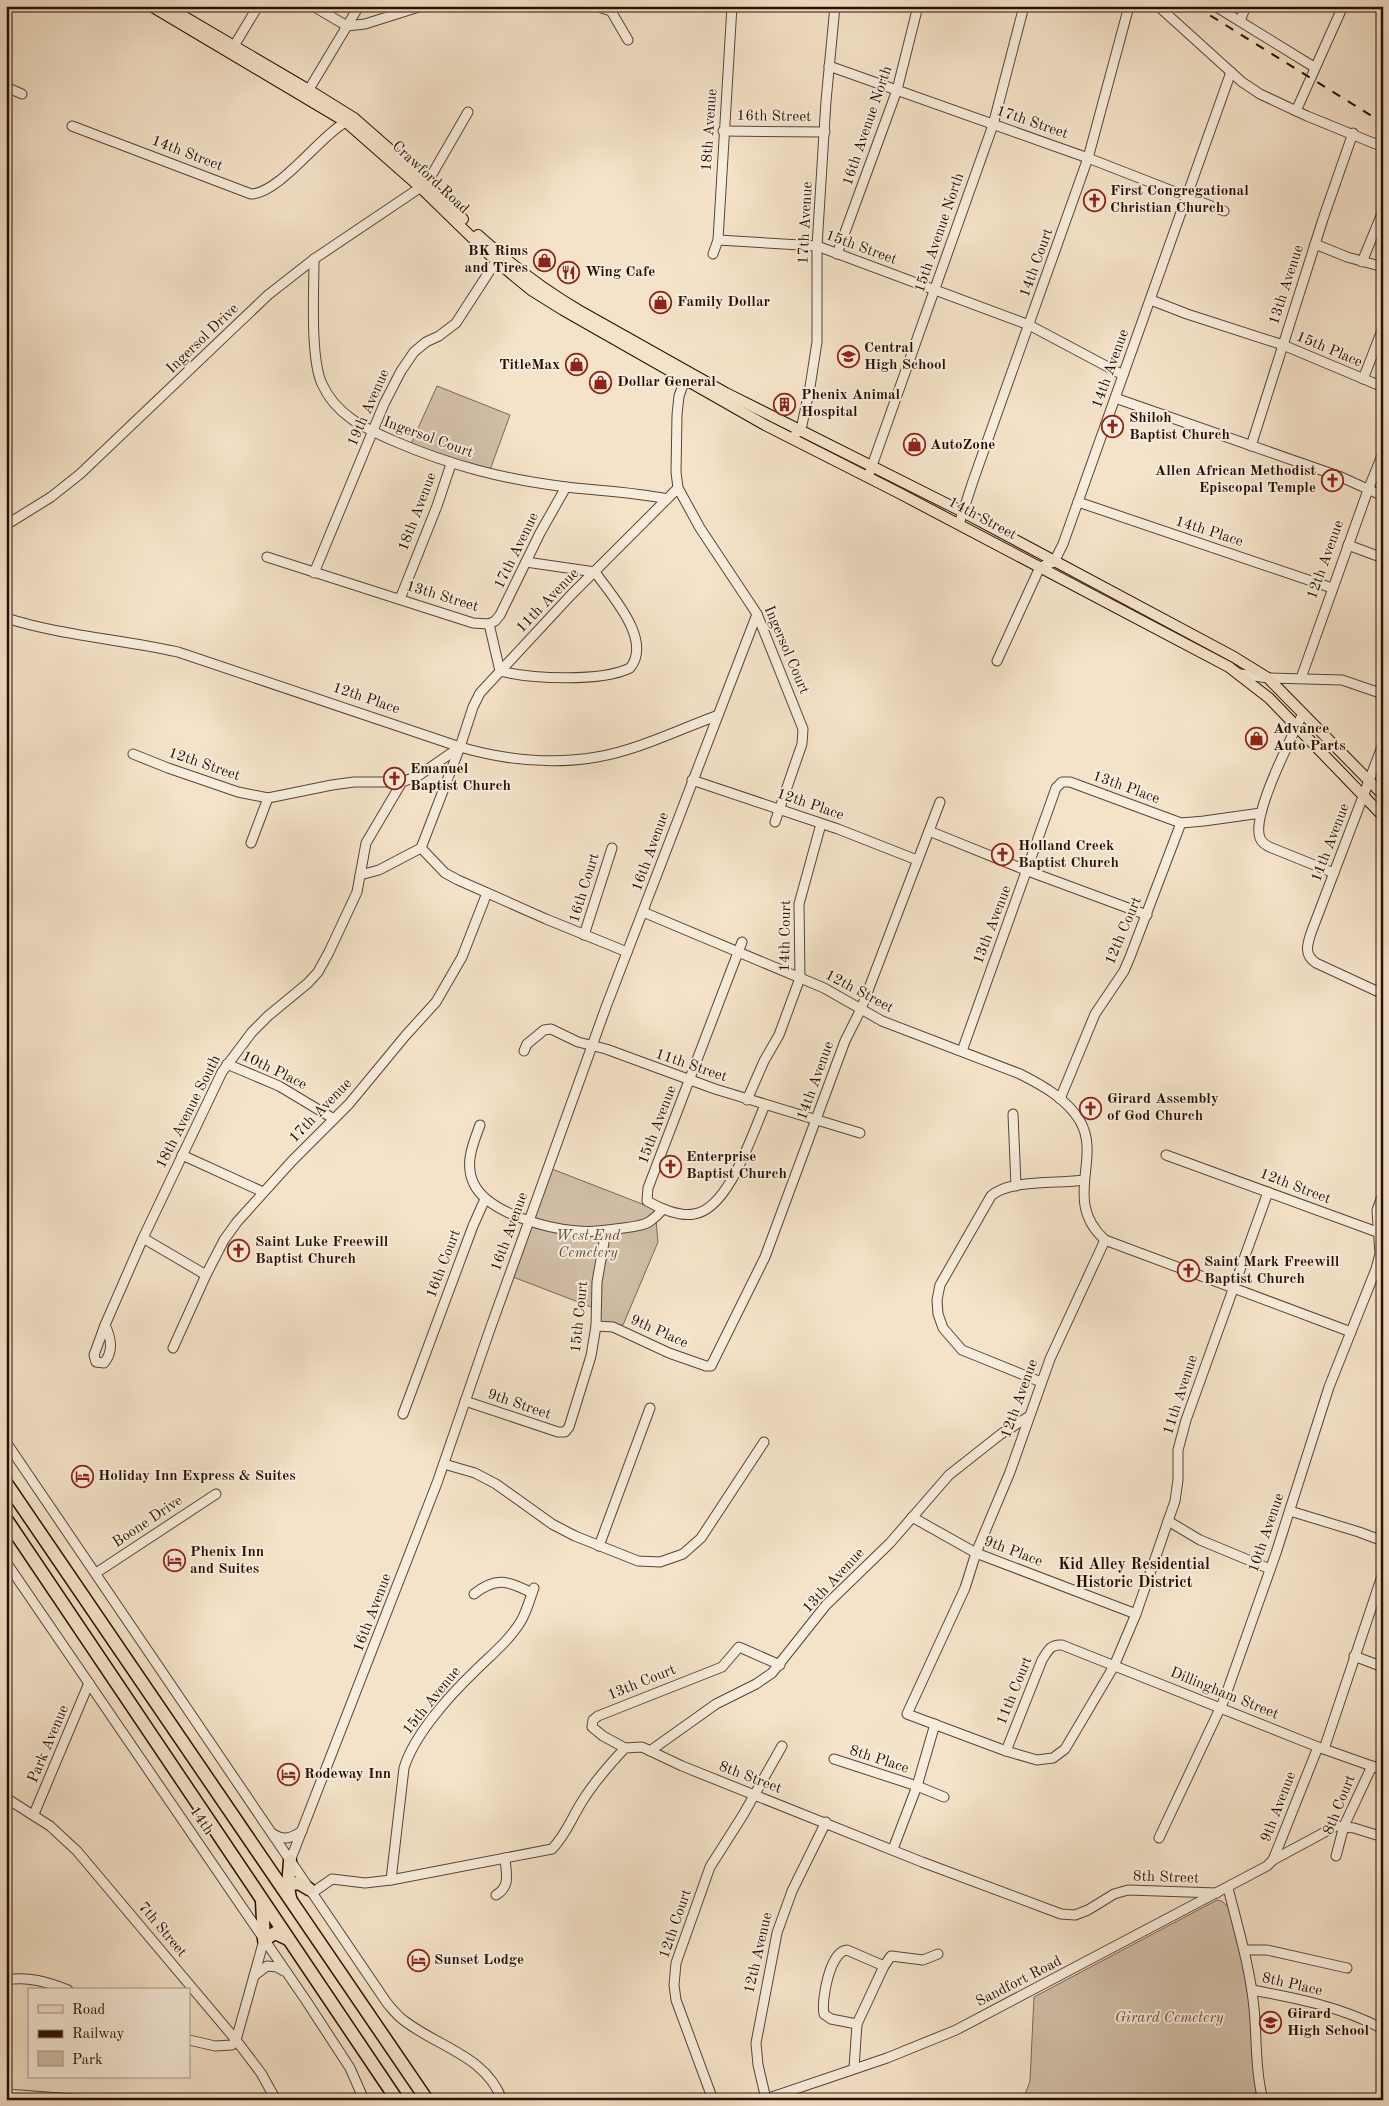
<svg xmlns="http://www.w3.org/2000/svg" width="1389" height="2106" font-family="'Old Standard TT',serif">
<rect width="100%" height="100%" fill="#f5e3c9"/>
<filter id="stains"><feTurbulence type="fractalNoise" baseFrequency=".004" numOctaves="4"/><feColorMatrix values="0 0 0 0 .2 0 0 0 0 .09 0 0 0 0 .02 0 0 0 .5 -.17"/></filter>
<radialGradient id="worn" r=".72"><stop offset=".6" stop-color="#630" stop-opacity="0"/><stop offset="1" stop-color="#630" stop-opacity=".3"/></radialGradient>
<g fill="#d2bfa8" stroke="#7c6656">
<path d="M437 386 510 415 490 470 410 446Z"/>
<path d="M552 1169 655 1209 658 1242 623 1325 599 1323V1310L513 1277Z"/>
<path d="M1217 1900 1222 1901 1229 1908 1241 1953 1250 2007 1256 2093 1236 2100H1023L1030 2081 1034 1997Z"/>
</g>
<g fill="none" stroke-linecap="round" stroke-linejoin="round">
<defs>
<g id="minor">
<path d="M313 6 347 26 365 24 422 6"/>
<path d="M596 6 611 11 628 40"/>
<path d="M1158 6 1242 82 1260 94 1307 116 1383 147"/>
<path d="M1215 6 1314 67"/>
<path d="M1240 21 1246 6"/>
<path d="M231 51 258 6"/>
<path d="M829 66 1088 158 1224 211"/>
<path d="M6 87 22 94"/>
<path d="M305 96 359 6"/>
<path d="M1296 111 1343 6"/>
<path d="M72 126 251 194C281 193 321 133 351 119"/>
<path d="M723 131 825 132"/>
<path d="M718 240 817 246 1029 325 1123 375"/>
<path d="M1315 244 1347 257 1383 267"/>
<path d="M713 254 718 240 732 6"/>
<path d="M837 254 897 90 918 6"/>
<path d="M314 259C314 290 310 358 322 384 336 415 364 428 394 441 452 466 503 479 566 487 600 491 633 492 667 499"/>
<path d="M1362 262 1383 211"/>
<path d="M1151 300 1187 314 1283 345 1383 387"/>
<path d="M687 374 679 396 677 415 676 472 678 488 700 528 757 614 803 729 802 744 775 822"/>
<path d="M1363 379 1383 328"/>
<path d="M1115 398 1341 477 1383 496"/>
<path d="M793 438 802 425 810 387 817 342V246L826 101 835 6"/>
<path d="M1251 446 1323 219 1353 133"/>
<path d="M868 477 993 125 1024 6"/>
<path d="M1078 502 1332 588"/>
<path d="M959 524 973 481 1088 158 1129 6"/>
<path d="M6 525 51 497 80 474 268 295 314 259 427 183 468 112"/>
<path d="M1348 545 1383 558"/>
<path d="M267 557 473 623 489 624 495 621 500 615 540 533 566 487"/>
<path d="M314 573 384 404 401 371 414 352 426 342 439 336 456 323 500 255"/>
<path d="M400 599 437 506 451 464"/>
<path d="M6 618C63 636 120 639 178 652L460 747C505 760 551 765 597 757 638 750 678 730 716 716"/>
<path d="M489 624 500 671"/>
<path d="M997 661 1040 567 1054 562 1063 544 1231 72"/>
<path d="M500 671C531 679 602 682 630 668 653 640 611 595 595 572L526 562"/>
<path d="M1240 674 1268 678 1342 680 1383 694"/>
<path d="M1301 678 1368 490 1383 453"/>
<path d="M1303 713C1292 737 1251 815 1260 838 1262 843 1267 846 1272 848L1334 873"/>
<path d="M1383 744 1311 933C1307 945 1304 955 1316 963L1383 994"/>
<path d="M133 754 168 768 238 792 268 798 332 785 354 782H402"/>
<path d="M692 780 838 829 917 860"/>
<path d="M929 831 1028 871 1147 915"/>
<path d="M251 843 268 798"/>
<path d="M421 848 460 747 473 707 480 693 571 595 678 488"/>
<path d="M421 848 445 873 458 880 546 919 627 952"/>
<path d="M360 875 379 870 421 848"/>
<path d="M643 912 824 988 882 1021 1020 1074C1042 1085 1067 1099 1080 1121 1102 1159 1062 1201 1105 1240L1351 1332"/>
<path d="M584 935 612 848"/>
<path d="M742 942 648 1188 647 1201C659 1208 680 1217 694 1214 729 1209 752 1134 765 1105"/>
<path d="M524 1051 527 1044 538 1035 544 1030 551 1029 578 1042 606 1049 715 1089 860 1133"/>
<path d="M962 1051 1056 788 1062 782H1070L1181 823 1204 821 1261 813"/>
<path d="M227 1064 279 1086 334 1119"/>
<path d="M1060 1099 1095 1014 1124 971 1130 957 1181 823"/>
<path d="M747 1100 764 1061 779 1035 800 978 799 904 821 824"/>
<path d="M1013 1114 1016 1186"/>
<path d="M480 1125C473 1144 464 1164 474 1184 488 1213 548 1229 578 1231 593 1233 608 1230 623 1228 631 1227 642 1226 649 1222 655 1218 659 1214 663 1209"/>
<path d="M182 1155 263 1192"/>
<path d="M1166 1155 1377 1232"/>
<path d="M143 1238 206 1275"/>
<path d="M1105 1240 1050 1359 1010 1472 976 1553 965 1588 907 1714 1006 1751 1037 1760 1053 1758 1065 1749 1114 1666 1136 1614 1175 1501 1178 1480V1450L1186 1420 1268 1192"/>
<path d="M105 1325 143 1238 222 1072 252 1032 268 1016 308 983 318 972 329 952 357 892 366 843 402 782 418 776 460 747"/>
<path d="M105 1325C111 1338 114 1351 104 1363L96 1362 94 1355Z"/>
<path d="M596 1326 613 1327 669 1353 706 1366H711L765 1257 845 1041 861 1009 940 802"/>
<path d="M173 1348 206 1275 224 1240 237 1222 292 1161 349 1104 406 1035 436 1002 462 957 487 893"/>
<path d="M1041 1382 962 1350 943 1328 938 1314 937 1300 940 1285 991 1196C1009 1179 1059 1184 1084 1180"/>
<path d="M465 1401 558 1432H565L569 1427 591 1356 596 1326 597 1282 606 1231"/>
<path d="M403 1414 473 1226 485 1199"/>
<path d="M6 1442 387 2003C393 2010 398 2017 406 2022 439 2047 487 2057 502 2100"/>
<path d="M444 1464 475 1473 496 1484 552 1524 575 1536 638 1561 660 1562 683 1554 701 1538 764 1442"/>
<path d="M1290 1511 1359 1532 1383 1541"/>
<path d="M912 1517 976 1553 1136 1614"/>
<path d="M1168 1521 1200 1540 1270 1569"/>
<path d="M599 1546 650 1408"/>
<path d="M6 1562 307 2002 350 2068 364 2100"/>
<path d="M96 1573 216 1494"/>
<path d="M474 1594C496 1576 509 1581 532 1593"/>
<path d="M1354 1656 1383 1667"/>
<path d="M625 1748 603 1736 592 1727 593 1720 598 1716 722 1667 739 1647 780 1665"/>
<path d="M1324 1749 1383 1573"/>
<path d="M650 1751 716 1704 756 1684 772 1673 826 1605 890 1543 949 1475 1001 1434 1028 1417"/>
<path d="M1006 1751 1042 1660C1048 1651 1050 1644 1062 1645L1318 1747 1383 1770"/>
<path d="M834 1759 917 1786 944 1797"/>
<path d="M6 1798 50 1826 77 1851 236 2040 261 2073 276 2100"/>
<path d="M34 1814 89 1683"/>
<path d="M273 1834C284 1841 292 1838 302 1831"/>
<path d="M1159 1838 1224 1700 1276 1553 1329 1387 1376 1269 1380 1254 1377 1210 1383 1194"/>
<path d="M893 1849 917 1786 935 1724"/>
<path d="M1336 1856 1344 1826 1372 1766"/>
<path d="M1273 1860 1336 1826 1354 1828 1383 1837"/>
<path d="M290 1861 437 1483 489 1332 606 1007 757 614"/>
<path d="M391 1880 404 1768C414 1735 449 1696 474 1672 491 1655 509 1641 521 1621 527 1611 530 1598 534 1588"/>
<path d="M1228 1888C1238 1928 1250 1967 1254 2008 1257 2039 1255 2069 1263 2100"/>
<path d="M312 1893 332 1879 365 1883 391 1880 552 1849C566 1835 572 1817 583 1800 595 1781 610 1764 625 1748L642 1747 682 1766 922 1862 1061 1914 1075 1915 1088 1910 1114 1894 1128 1890 1217 1893"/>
<path d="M496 1895C511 1886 506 1874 505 1858"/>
<path d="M1244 1950H1267L1347 1968"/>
<path d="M254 1976 267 1966 277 1967 284 1971"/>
<path d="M6 1980C29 1976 47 1982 68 1990"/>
<path d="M1252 1990C1296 1998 1342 2007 1383 2029"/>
<path d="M857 2024 831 2019 824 2014C821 2000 830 1951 847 1950L884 1966"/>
<path d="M189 2040 215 2046 232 2045 236 2040 264 1940"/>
<path d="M854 2068 857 2024 884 1966 891 1956 923 1960 938 1954"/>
<path d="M6 2094 88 2100"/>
<path d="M766 2099 758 2065 756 2043 777 1933 792 1891 826 1822"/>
<path d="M713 2100 676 2000 674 1985 676 1963 710 1867 743 1815 782 1746"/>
<path d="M763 2100 887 2058 956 2030 1267 1866 1273 1860 1318 1747"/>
</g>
<g id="major">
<path d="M151 6 346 122 421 188 496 261 531 290 563 310 765 425 899 493 1229 667 1269 698 1383 816"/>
<path d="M166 6 309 90 354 118 395 154 463 219"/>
<path d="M478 235C510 264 542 289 580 311L726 393 963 512 1234 657 1268 678 1383 795"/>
</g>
<g id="highway">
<path d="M6 1483 427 2100"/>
<path d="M6 1519 397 2100"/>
<path d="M288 1889 291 1884 299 1883 309 1889"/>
<path d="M290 1898 288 1887 290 1861"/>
<path d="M262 1901 264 1940 275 1933 288 1939"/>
</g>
</defs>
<use href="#minor" stroke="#5a4336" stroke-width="11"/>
<use href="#major" stroke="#270e05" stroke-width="12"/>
<use href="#highway" stroke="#270e05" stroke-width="15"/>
<use href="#minor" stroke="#f8eddc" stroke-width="9"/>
<use href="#major" stroke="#f5e3c9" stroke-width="10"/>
<use href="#highway" stroke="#f5e3c9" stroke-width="12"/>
<path stroke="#270e05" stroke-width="2" stroke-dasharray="9 9" stroke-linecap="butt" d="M1195 6 1383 123"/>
</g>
<defs>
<symbol id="church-ring" viewBox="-11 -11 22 22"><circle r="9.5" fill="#f8eddc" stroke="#8f2418" stroke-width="1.5"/><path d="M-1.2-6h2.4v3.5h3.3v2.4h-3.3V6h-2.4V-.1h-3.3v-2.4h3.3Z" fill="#8f2418"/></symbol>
<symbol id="shop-ring" viewBox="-11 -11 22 22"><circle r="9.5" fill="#f8eddc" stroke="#8f2418" stroke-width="1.5"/><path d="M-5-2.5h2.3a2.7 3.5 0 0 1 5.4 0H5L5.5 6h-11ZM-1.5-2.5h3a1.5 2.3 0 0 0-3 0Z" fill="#8f2418"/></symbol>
<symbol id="restaurant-ring" viewBox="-11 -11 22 22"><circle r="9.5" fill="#f8eddc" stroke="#8f2418" stroke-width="1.5"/><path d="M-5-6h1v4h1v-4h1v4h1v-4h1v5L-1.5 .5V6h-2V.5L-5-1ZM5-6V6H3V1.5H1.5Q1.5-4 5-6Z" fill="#8f2418"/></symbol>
<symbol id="school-ring" viewBox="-11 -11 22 22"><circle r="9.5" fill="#f8eddc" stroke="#8f2418" stroke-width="1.5"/><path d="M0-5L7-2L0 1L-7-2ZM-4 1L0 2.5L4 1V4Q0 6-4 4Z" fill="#8f2418"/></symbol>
<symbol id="building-ring" viewBox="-11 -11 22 22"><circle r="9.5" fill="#f8eddc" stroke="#8f2418" stroke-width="1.5"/><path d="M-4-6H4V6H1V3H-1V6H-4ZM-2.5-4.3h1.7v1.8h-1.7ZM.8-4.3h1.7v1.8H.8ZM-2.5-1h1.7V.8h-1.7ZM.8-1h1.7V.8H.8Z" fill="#8f2418"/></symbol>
<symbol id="hotel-ring" viewBox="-11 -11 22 22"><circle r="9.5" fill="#f8eddc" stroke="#8f2418" stroke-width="1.5"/><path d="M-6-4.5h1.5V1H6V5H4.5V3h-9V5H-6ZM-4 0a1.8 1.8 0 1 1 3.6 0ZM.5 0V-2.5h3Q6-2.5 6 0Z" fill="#8f2418"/></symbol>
</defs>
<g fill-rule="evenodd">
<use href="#church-ring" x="1082" y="188" width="25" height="25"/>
<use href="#shop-ring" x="532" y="248" width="25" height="25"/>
<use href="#restaurant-ring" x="556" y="260" width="25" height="25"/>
<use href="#shop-ring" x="648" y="290" width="25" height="25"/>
<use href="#school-ring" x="836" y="344" width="25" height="25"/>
<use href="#shop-ring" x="564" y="352" width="25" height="25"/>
<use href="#shop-ring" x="588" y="370" width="25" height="25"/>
<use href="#building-ring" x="772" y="392" width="25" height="25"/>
<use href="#church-ring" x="1100" y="414" width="25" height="25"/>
<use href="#shop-ring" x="902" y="432" width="25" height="25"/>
<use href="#church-ring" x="1320" y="468" width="25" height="25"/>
<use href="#shop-ring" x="1244" y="726" width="25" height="25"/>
<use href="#church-ring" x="382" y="766" width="25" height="25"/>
<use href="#church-ring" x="990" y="842" width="25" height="25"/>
<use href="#church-ring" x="1078" y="1096" width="25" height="25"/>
<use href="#church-ring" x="658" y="1154" width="25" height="25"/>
<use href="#church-ring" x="226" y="1238" width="25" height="25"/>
<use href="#church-ring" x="1176" y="1258" width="25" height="25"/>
<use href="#hotel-ring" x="70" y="1464" width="25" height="25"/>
<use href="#hotel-ring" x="162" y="1548" width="25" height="25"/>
<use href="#hotel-ring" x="276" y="1762" width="25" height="25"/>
<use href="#hotel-ring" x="406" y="1948" width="25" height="25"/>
<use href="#school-ring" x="1258" y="2010" width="25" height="25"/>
</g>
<g text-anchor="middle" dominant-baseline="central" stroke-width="4" stroke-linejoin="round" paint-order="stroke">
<g font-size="15" fill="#270e05" stroke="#f8eddc">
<text transform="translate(774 117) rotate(1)">16th Street</text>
<text transform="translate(1032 123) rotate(19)">17th Street</text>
<text transform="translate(868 126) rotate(-71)">16th Avenue North</text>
<text transform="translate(710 130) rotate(-86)">18th Avenue</text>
<text transform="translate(187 154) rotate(21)">14th Street</text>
<text transform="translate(430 178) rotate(43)">Crawford Road</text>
<text transform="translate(806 223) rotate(-87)">17th Avenue</text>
<text transform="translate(940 233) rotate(-71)">15th Avenue North</text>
<text transform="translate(861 248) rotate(20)">15th Street</text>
<text transform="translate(1037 263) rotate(-70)">14th Court</text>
<text transform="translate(1287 285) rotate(-72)">13th Avenue</text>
<text transform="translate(203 339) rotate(-44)">Ingersol Drive</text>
<text transform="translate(1329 350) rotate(23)">15th Place</text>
<text transform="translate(1111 369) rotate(-70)">14th Avenue</text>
<text transform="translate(369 408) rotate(-66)">19th Avenue</text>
<text transform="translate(428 438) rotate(20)">Ingersol Court</text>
<text transform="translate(418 512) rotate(-69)">18th Avenue</text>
<text transform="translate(982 519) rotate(28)">14th Street</text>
<text transform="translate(1209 532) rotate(18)">14th Place</text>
<text transform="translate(517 551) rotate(-64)">17th Avenue</text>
<text transform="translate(1326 560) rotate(-70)">12th Avenue</text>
<text transform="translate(442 597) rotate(17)">13th Street</text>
<text transform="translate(548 601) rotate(-46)">11th Avenue</text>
<text transform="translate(786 650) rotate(67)">Ingersol Court</text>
<text transform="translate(366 699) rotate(19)">12th Place</text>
<text transform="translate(204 765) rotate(19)">12th Street</text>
<text transform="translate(1126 788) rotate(20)">13th Place</text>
<text transform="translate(810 805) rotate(19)">12th Place</text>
<text transform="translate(1331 843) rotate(-69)">11th Avenue</text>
<text transform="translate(651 852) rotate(-70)">16th Avenue</text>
<text transform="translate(585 888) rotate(-73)">16th Court</text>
<text transform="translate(993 925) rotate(-69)">13th Avenue</text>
<text transform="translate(1124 931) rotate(-67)">12th Court</text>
<text transform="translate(786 936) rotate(-89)">14th Court</text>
<text transform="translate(859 992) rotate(28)">12th Street</text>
<text transform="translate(691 1066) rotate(19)">11th Street</text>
<text transform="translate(274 1071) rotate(26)">10th Place</text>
<text transform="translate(816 1081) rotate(-70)">14th Avenue</text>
<text transform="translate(321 1111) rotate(-46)">17th Avenue</text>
<text transform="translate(189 1112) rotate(-63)">18th Avenue South</text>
<text transform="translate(658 1125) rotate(-69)">15th Avenue</text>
<text transform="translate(1295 1187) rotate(21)">12th Street</text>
<text transform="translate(510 1232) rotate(-70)">16th Avenue</text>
<text transform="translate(444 1264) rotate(-69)">16th Court</text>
<text transform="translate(580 1317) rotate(-84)">15th Court</text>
<text transform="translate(659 1332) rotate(24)">9th Place</text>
<text transform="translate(1181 1395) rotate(-72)">11th Avenue</text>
<text transform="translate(1020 1399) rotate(-70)">12th Avenue</text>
<text transform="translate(519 1405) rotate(19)">9th Street</text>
<text transform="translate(148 1522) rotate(-34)">Boone Drive</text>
<text transform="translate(1267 1533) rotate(-71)">10th Avenue</text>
<text transform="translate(1013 1552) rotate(21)">9th Place</text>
<text transform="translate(834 1581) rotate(-47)">13th Avenue</text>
<text transform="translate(373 1613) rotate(-69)">16th Avenue</text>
<text transform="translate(642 1683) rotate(-22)">13th Court</text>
<text transform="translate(1015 1691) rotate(-68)">11th Court</text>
<text transform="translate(1224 1694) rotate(22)">Dillingham Street</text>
<text transform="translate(432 1701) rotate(-51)">15th Avenue</text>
<text transform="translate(49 1744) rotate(-67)">Park Avenue</text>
<text transform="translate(879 1760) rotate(18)">8th Place</text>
<text transform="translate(750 1778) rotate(21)">8th Street</text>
<text transform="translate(1340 1805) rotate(-68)">8th Court</text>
<text transform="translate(1279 1807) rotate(-69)">9th Avenue</text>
<text transform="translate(201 1821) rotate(56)">14th</text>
<text transform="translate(1166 1878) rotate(2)">8th Street</text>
<text transform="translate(676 1924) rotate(-71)">12th Court</text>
<text transform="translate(162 1930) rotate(50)">7th Street</text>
<text transform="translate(759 1953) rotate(-77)">12th Avenue</text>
<text transform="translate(1019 1982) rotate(-27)">Sandfort Road</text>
<text transform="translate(1292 1985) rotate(13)">8th Place</text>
</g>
<g font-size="15" font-weight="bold" fill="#270e05" stroke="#f8eddc" text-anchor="start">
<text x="1110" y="191">First Congregational<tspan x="1110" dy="17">Christian Church</tspan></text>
<text x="528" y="251" text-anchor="end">BK Rims<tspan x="528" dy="17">and Tires</tspan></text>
<text x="585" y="272">Wing Cafe</text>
<text x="677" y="302">Family Dollar</text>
<text x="864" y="348">Central<tspan x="864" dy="17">High School</tspan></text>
<text x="560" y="365" text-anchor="end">TitleMax</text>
<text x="617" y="382">Dollar General</text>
<text x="801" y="395">Phenix Animal<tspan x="801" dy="17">Hospital</tspan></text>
<text x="1129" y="418">Shiloh<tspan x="1129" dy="17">Baptist Church</tspan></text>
<text x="930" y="445">AutoZone</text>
<text x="1316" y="471" text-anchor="end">Allen African Methodist<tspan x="1316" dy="17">Episcopal Temple</tspan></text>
<text x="1273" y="729">Advance<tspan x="1273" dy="17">Auto Parts</tspan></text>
<text x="410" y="769">Emanuel<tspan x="410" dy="17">Baptist Church</tspan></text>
<text x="1018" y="846">Holland Creek<tspan x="1018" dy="17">Baptist Church</tspan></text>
<text x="1107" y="1099">Girard Assembly<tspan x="1107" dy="17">of God Church</tspan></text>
<text x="686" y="1157">Enterprise<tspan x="686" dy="17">Baptist Church</tspan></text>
<text x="255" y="1242">Saint Luke Freewill<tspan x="255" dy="17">Baptist Church</tspan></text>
<text x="1204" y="1262">Saint Mark Freewill<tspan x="1204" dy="17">Baptist Church</tspan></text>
<text x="98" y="1476">Holiday Inn Express &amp; Suites</text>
<text x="190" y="1552">Phenix Inn<tspan x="190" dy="17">and Suites</tspan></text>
<text x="304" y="1774">Rodeway Inn</text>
<text x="434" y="1960">Sunset Lodge</text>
<text x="1287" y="2014">Girard<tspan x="1287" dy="17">High School</tspan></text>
</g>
<g font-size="15" font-style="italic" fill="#634c3e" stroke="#f8eddc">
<text x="588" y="1236">West End<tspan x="588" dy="17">Cemetery</tspan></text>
<text x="1169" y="2018">Girard Cemetery</text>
</g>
<g font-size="16" font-weight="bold" fill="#270e05" stroke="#f8eddc">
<text x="1134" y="1565">Kid Alley Residential<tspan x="1134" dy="18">Historic District</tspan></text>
</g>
</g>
<rect width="1389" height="2106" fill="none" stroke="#f5e3c9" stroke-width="25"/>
<rect x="8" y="8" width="1374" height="2091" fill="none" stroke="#270e05" stroke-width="2.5"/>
<rect x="12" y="12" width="1364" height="2081" fill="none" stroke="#270e05"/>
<rect x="28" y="1988" width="162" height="90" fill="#f8eddc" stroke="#a49486"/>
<rect x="38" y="2005" width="25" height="8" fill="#f5e3c9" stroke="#a49486"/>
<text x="72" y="2014" font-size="15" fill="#270e05">Road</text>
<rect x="38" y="2030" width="25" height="8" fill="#270e05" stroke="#a49486"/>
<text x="72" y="2038" font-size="15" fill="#270e05">Railway</text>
<rect x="38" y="2051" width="25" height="15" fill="#d2bfa8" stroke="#a49486"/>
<text x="72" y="2064" font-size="15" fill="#270e05">Park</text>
<rect width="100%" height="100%" filter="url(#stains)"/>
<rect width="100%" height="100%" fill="url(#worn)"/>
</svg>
